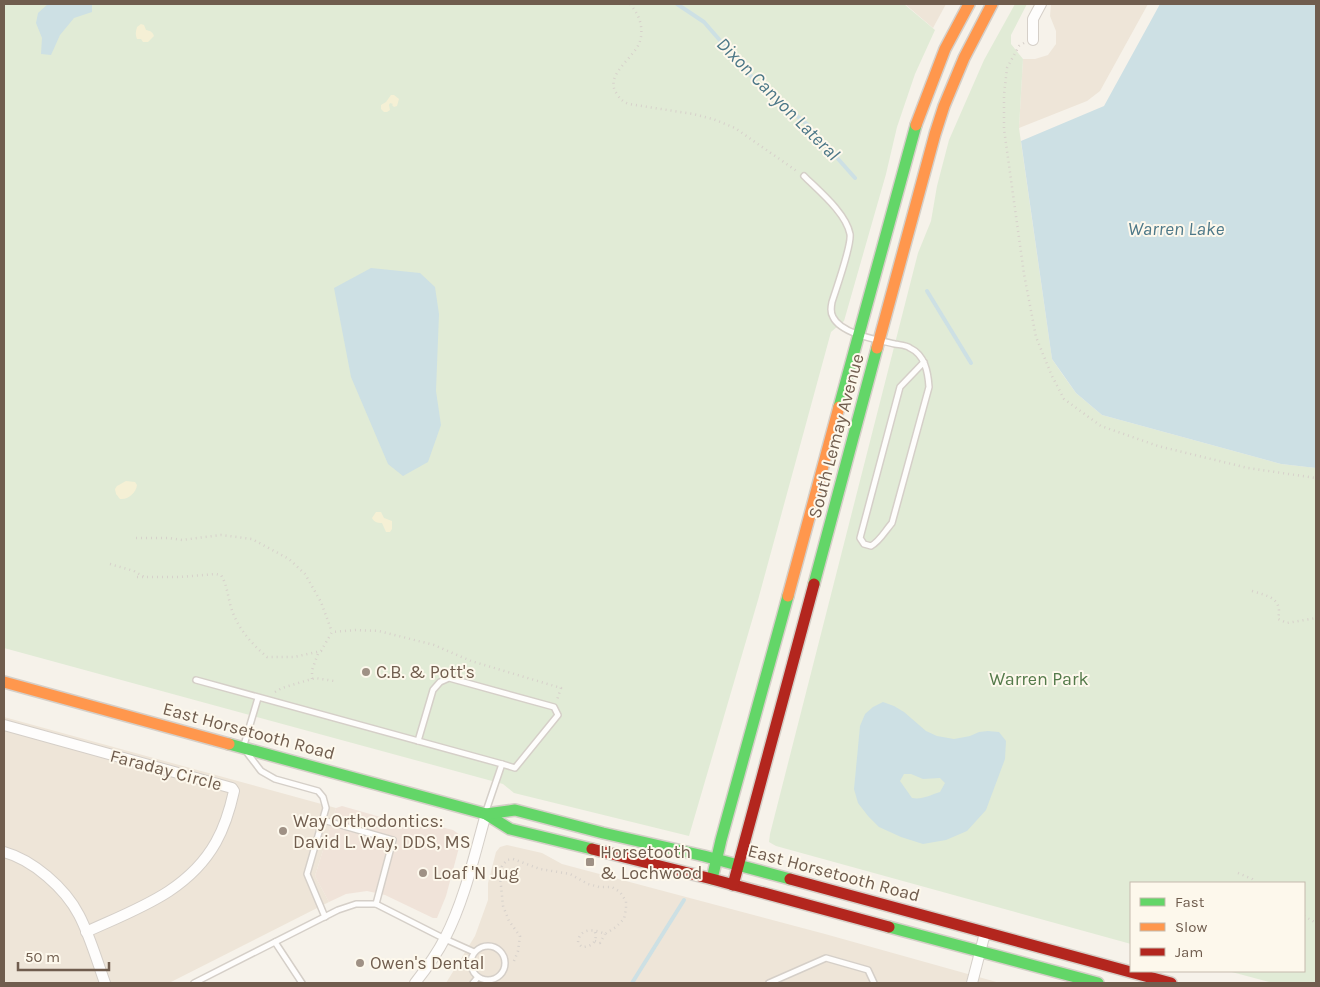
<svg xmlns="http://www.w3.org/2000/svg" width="1320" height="987" font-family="Karla,sans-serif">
<rect width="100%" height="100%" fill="#f6f2ea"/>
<g fill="#eee5d8">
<path d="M905 4H946L933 28Z"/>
<path d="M1051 4H1148L1100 91 1087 101 1019 128 1023 59H1035L1048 55 1056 44V31L1050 16Z"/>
<path d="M4 717 336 808 315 876 329 902 169 983H4Z"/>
<path d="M507 845 542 853 562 864 825 934 1000 983H446L475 936 488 900V883L496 852 500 847Z"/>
</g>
<path fill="#f0e3d9" d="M342 806 384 818 412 820 453 830 460 835 461 840 446 896 437 918H433L385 895 367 891 346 894 329 902 315 876 336 808Z"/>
<g fill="#e1ebd6">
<path d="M4 4H904L935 30 915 74 897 127 886 174 844 321 831 332 758 600 689 836 514 793 503 784 4 648Z"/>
<path d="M1015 4H1027L1011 35V44L1023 59 1019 128 1052 359 1063 375 1076 393 1102 415 1281 464 1316 468V983H1273L1228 971H1304V883H1131V944L776 846 769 842 770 834 918 253 931 221 937 186 949 140 984 60Z"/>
</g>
<g fill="#f5f0d5">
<path d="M141 24 144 25 146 30C150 31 152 31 154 36L148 42H143L141 39H137C135 34 136 31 137 27Z"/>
<path d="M391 95H394L399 99 397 106 394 107 392 105 393 104 390 103 389 105 390 110 387 112H384L381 109V105L386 102Z"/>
<path d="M126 481 135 482 137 485C136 493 128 500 120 499L116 494 115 489 117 486Z"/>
<path d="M376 512H381L384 518 392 521V529L390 532H386L382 523C377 523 374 522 372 518Z"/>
</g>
<g fill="#cde0e4" fill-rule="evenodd">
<path d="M48 4H92V12L74 18 60 35 51 55 41 54 42 38 36 23 38 13Z"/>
<path d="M1160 4H1316V468L1281 464 1102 415 1076 393 1052 359 1021 141 1104 106Z"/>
<path d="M371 268 420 273 435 287 439 314 436 391 441 425 428 462 403 476 388 464 351 377 334 288Z"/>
<path d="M883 702 894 706 904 712 926 731 937 736 954 739 970 736 979 732 988 731 999 732 1006 741 1005 759 986 810 967 831 946 840 923 844 901 837 879 827 868 816 858 803 854 789 860 726 865 714 873 707ZM904 774H911L923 779 940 778 945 783 940 792C930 795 922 800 912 798L900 781Z"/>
</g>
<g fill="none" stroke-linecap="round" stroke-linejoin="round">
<g stroke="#cde0e4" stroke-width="4">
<path d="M677 4 704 22 757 83 808 125 855 178"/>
<path d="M927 291 971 363"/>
<path d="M632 983 684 900"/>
</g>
<defs>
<g id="lane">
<path d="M804 176C819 191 846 213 850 234 852 245 836 289 832 302 831 307 830 312 833 317 841 334 878 340 895 344 900 345 906 345 910 348 925 355 928 372 929 387L892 523C885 531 880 541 871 546L864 544 860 538 900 387 924 362"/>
<path d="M196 680 502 764 486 811"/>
<path d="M418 741 433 690 440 682 449 678 554 707 558 715 515 768 502 764"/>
<path d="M244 745 258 698"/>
<path d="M248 754 261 771 275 779 318 791 323 797 326 808 307 874 325 917"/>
<path d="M323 820 393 840 376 904"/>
<path d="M275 942 302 983"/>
<circle cx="488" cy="963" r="17"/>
<path d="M194 983 338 910 356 904H376L445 939 474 952"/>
<path d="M473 983 478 977"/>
<path d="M769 983 826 958 868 970 874 983"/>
</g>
<g id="street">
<path d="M1033 40V19L1041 4"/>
<path d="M4 725 232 788 234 791C230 809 225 826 216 842 188 892 136 909 86 932"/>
<path d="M4 852C33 860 65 888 79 915 90 936 97 961 105 983"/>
<path d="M415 983C426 969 437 954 445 938 465 899 474 856 486 814"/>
<path d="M972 983 985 933"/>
</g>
<g id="fast">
<path d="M839 407 916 125"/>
<path d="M814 584 877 348"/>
<path d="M229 744 486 814 510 829 592 849"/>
<path d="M486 814 515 810 603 833 704 856 790 879"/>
<path d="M712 879 721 840 788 596"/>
<path d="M889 927 1098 983"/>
</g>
<g id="slow">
<path d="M916 125 945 49 969 4"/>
<path d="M877 348 935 134 944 106 964 58 992 4"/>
<path d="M788 596 839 407"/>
<path d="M4 682 229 744"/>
</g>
<g id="jam">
<path d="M592 849 712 879 889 927"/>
<path d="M790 879 1171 983"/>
<path d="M733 885 814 584"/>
</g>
</defs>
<use href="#lane" stroke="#d5cfc8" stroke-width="8"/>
<use href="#street" stroke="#d5cfc8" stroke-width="12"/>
<use href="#fast" stroke="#d5cfc8" stroke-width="14"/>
<use href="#slow" stroke="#d5cfc8" stroke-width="14"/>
<use href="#jam" stroke="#d5cfc8" stroke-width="14"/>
<g stroke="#d7d1cb" stroke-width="2.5" stroke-dasharray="1 4" stroke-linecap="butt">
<path d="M630 4C639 14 644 27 640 41 635 58 603 75 617 94 620 99 623 102 629 104L693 114 713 119 735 128 798 172"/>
<path d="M1024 43 1019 46 1007 68 1004 95V129L1024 274 1036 337 1052 376 1064 399 1101 426 1158 446 1248 468 1316 478"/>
<path d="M136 538H169L182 540 221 535 252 539 289 559 305 574 321 602 332 632"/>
<path d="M110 564 134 571 144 577"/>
<path d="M137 577H180L216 574 221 575C228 586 228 601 233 613 240 631 253 645 267 657H294L321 651 332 632 356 630 379 631 434 645 471 661 561 688 557 700"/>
<path d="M1252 591C1268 596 1283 598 1278 619L1287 623 1316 618"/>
<path d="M312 679V670L319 651"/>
<path d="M275 692 282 688 315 678 334 681"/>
<path d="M1238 873 1252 879 1255 883"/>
<path d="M1304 916 1316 923"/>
<path d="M595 941 600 943 605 934"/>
<path d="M514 961 518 951 520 936 509 921 503 906 501 886 500 877 502 866 507 860 513 859 540 869 570 874 588 884 599 887H612L620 892 626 901V909L624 919 616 927 605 934C595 929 579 927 578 943L582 947C591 947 598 942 595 932L592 930"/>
</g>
<use href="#lane" stroke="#fefdfc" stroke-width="5"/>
<use href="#street" stroke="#fefdfc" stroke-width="10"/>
<use href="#fast" stroke="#63d668" stroke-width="11"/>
<use href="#slow" stroke="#ff974d" stroke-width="11"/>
<use href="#jam" stroke="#b3261e" stroke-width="11"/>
</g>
<g fill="#9f9185" stroke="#fdf8ec" stroke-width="2">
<circle cx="366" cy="672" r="5"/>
<circle cx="283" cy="831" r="5"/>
<rect x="585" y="857" width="10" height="10" rx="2.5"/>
<circle cx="423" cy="873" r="5"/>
<circle cx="360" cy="963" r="5"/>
</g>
<g text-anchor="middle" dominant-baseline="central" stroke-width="4" stroke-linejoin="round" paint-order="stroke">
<g font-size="18" fill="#705d4e" stroke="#fdf8ec">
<text transform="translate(836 436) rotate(-75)">South Lemay Avenue</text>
<text transform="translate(249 731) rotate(15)">East Horsetooth Road</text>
<text transform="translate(166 770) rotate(15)">Faraday Circle</text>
<text transform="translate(834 873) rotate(15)">East Horsetooth Road</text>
</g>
<g font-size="18" fill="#705d4e" stroke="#fdf8ec" text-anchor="start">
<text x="376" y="672">C.B. &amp; Pott's</text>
<text x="293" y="821">Way Orthodontics:<tspan x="293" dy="21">David L. Way, DDS, MS</tspan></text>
<text x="600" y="852">Horsetooth<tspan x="600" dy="21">&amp; Lochwood</tspan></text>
<text x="433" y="873">Loaf 'N Jug</text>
<text x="370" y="963">Owen's Dental</text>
</g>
<g font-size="18" fill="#547a4a" stroke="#fdf8ec">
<text x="1039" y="679">Warren Park</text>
</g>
<g font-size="19" font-style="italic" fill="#4d7888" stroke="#fdf8ec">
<text transform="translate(778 99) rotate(45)">Dixon Canyon Lateral</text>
<text x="1176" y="229">Warren Lake</text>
</g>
</g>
<rect width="1320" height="987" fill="none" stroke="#705d4e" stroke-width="10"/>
<rect x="1130" y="882" width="175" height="90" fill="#fdf8ec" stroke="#c5baad"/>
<rect x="1140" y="898" width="25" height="8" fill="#63d668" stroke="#c5baad"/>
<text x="1175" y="907" font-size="15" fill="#705d4e">Fast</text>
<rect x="1140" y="923" width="25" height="8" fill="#ff974d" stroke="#c5baad"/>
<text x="1175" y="932" font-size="15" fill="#705d4e">Slow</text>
<rect x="1140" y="948" width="25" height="8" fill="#b3261e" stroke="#c5baad"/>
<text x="1175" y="957" font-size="15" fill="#705d4e">Jam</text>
<path d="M18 962v8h91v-8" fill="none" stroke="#705d4e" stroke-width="2.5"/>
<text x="25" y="962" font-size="15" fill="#705d4e" stroke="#fdf8ec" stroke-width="4" paint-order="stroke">50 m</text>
</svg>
